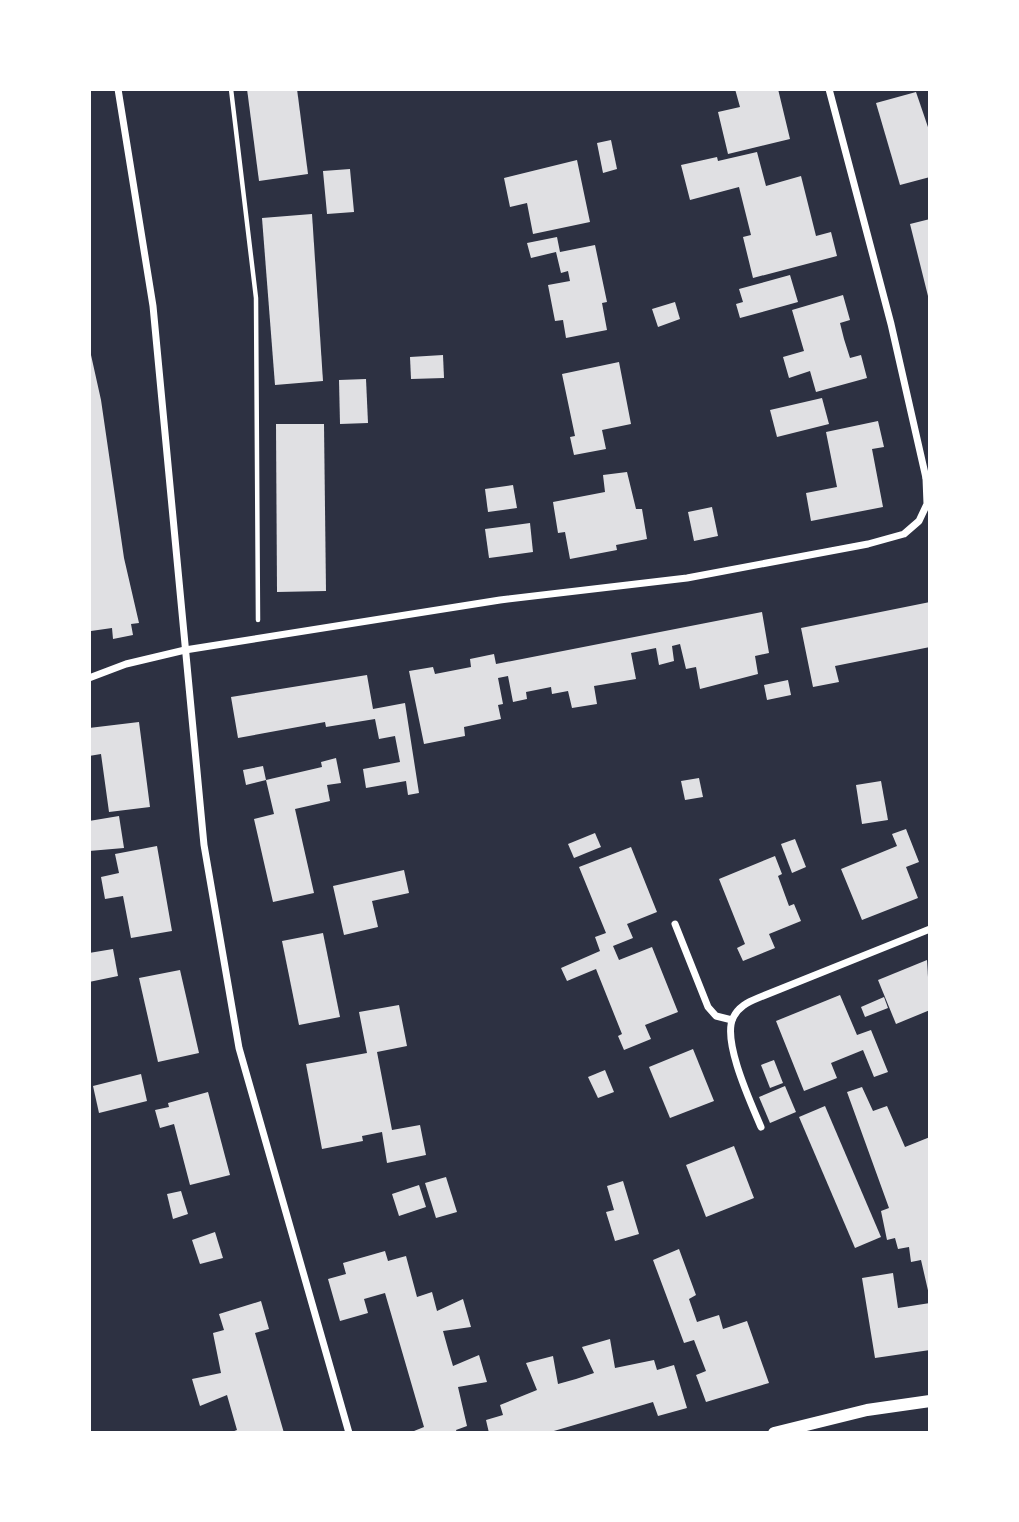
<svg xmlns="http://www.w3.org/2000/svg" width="1019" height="1522" font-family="'Open Sans',sans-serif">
<rect width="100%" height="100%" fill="#2d3142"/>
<g fill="#e0e0e3">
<path d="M247 89H297L308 174 259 181Z"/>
<path d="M735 89H778L790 139 728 154 718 112 740 107Z"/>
<path d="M916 92 930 133V177L900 185 876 103Z"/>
<path d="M611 140 617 169 603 173 597 143Z"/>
<path d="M757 152 766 186 801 176 816 236 831 232 837 256 753 278 743 237 751 235 739 187 690 200 681 165 717 157 718 161Z"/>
<path d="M577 160 590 222 533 234 527 203 510 207 504 178Z"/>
<path d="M350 169 354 212 327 214 323 171Z"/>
<path d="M312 214 323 381 275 385 262 218Z"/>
<path d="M930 219V300H929L910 224Z"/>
<path d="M557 237 560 252 595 245 607 302 602 303 607 330 566 338 563 320 555 321 548 285 570 281 568 271 561 273 556 252 531 258 527 243Z"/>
<path d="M790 275 798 302 740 318 736 304 743 302 739 289Z"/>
<path d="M843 295 850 320 840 323 844 339 850 358 861 355 867 378 816 392 810 371 789 378 783 357 804 351 792 310Z"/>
<path d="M675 302 680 319 658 327 652 309Z"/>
<path d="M89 346 101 400 124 558 139 623 131 624 133 635 113 639 112 628 91 631 89 623Z"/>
<path d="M443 355 444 378 411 379 410 357Z"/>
<path d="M619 362 631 424 602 430 606 449 574 455 570 437 575 436 562 374Z"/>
<path d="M366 379 368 423 340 424 339 380Z"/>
<path d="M822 398 829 424 777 437 770 410Z"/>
<path d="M878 421 884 447 872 449 883 507 811 521 806 493 837 487 826 432Z"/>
<path d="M276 424H324L326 591 277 592Z"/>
<path d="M627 472 636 509H642L647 539 616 545 617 550 570 559 565 532 558 533 553 502 605 492 603 475Z"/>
<path d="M513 485 517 508 488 512 485 489Z"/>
<path d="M712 507 718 536 694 541 688 512Z"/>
<path d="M530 523 533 552 489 558 485 529Z"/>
<path d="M930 602V647L835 666 839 682 813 687 801 628Z"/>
<path d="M762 612 769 653 755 656 758 674 700 689 696 667 686 669 680 644 672 646 674 661 659 665 656 648 631 653 636 679 594 686 597 704 572 708 568 691 552 694 551 687 526 692 527 699 513 702 508 676 498 678 503 704 498 705 501 719 464 727 465 736 424 744 409 671 433 667 435 674 471 667 470 659 494 654 496 664Z"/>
<path d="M367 675 373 709 405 703 419 793 408 795 406 781 366 788 363 769 400 762 395 736 379 739 375 719 326 727 325 722 238 738 231 697Z"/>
<path d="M788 680 791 695 767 700 764 685Z"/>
<path d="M139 722 150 807 109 812 101 754 89 756V728Z"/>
<path d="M336 758 341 783 327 785 330 801 295 809 314 893 273 902 254 819 274 814 266 780 246 785 243 770 263 766 266 780 322 767 321 762Z"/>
<path d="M699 778 703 797 685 800 681 781Z"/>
<path d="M881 781 888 820 862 824 856 785Z"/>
<path d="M119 816 124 848 89 851V821Z"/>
<path d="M906 829 919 862 906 867 918 898 862 920 841 869 897 846 892 834Z"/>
<path d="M595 833 601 847 574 858 568 844Z"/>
<path d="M795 839 806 867 792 873 781 844Z"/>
<path d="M157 846 172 931 131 938 123 896 105 899 101 877 119 873 115 854Z"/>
<path d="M631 847 657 912 627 924 633 938 613 946 619 960 652 947 678 1012 645 1025 651 1039 624 1050 618 1036 622 1034 596 969 567 981 561 968 600 951 595 937 606 933 579 867Z"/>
<path d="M775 856 782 874 778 876 789 906 794 904 801 921 769 934 775 948 743 961 737 948 745 944 719 879Z"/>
<path d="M404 870 409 893 372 901 378 927 344 935 333 886Z"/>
<path d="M323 933 340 1017 299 1025 282 941Z"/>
<path d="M113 949 118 976 89 982V953Z"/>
<path d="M927 960 930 1010 896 1024 878 980Z"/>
<path d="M180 970 199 1053 158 1062 139 978Z"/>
<path d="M840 995 857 1035 871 1030 888 1072 874 1077 863 1050 831 1063 837 1078 804 1091 776 1021Z"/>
<path d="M884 997 888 1008 865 1017 861 1007Z"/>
<path d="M399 1005 407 1046 377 1052 392 1130 420 1125 426 1155 387 1163 382 1132 362 1136 363 1141 322 1149 306 1064 367 1053 359 1012Z"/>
<path d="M693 1049 714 1101 670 1118 649 1067Z"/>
<path d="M774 1060 783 1083 770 1088 761 1065Z"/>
<path d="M605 1070 614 1092 598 1098 588 1077Z"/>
<path d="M141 1074 147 1101 99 1113 93 1086Z"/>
<path d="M785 1086 796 1112 770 1123 759 1097Z"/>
<path d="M862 1087 873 1111 887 1106 905 1147 930 1137V1299L921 1260 911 1262 909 1247 898 1249 895 1238 887 1240 881 1211 889 1208 847 1092Z"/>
<path d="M208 1092 230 1175 190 1185 174 1124 160 1128 155 1110 169 1107 168 1103Z"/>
<path d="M825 1106 881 1237 855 1248 799 1117Z"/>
<path d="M734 1146 754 1198 706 1217 686 1165Z"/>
<path d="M446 1177 457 1212 436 1218 425 1183Z"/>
<path d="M623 1181 639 1234 615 1241 606 1212 614 1210 607 1186Z"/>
<path d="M419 1185 426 1207 399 1216 392 1194Z"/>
<path d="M181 1191 188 1214 173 1219 167 1194Z"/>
<path d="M215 1232 223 1258 200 1264 192 1240Z"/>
<path d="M679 1249 696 1295 689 1299 697 1322 719 1315 723 1329 747 1321 769 1383 706 1402 696 1375 706 1371 694 1340 684 1343 653 1260Z"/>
<path d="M385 1251 388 1261 406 1256 417 1297 432 1292 437 1311 463 1299 471 1327 443 1331 448 1349 453 1366 479 1355 487 1382 458 1387 467 1426 456 1430 457 1433H409L424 1427 385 1293 364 1299 368 1313 340 1321 328 1279 346 1274 343 1263Z"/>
<path d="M893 1273 898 1308 930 1303V1350L875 1358 862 1278Z"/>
<path d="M261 1301 269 1329 255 1333 284 1433H229L237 1430 227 1395 200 1406 192 1379 221 1373 213 1333 224 1330 219 1314Z"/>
<path d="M610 1339 615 1368 654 1360 657 1370 674 1365 687 1408 658 1416 653 1402 547 1433H489L486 1420 503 1415 500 1405 537 1390 526 1363 553 1356 558 1384 576 1379 594 1373 582 1347Z"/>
</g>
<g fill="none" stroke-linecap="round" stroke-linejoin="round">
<path stroke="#fff" stroke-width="4.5" d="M231 89 256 298 258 620"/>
<g stroke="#fff" stroke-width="7">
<path d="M118 89 153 306 204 845 239 1048 349 1433"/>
<path d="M829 89 891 324 926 478"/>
<path d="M89 678 126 664 185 650 500 600 687 578 868 544 904 534 919 521 927 504 926 478H930"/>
<path d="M675 924 708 1007 716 1016 732 1020"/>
<path d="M761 1127C751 1103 722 1041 733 1018 738 1007 748 1002 758 998L930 929"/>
</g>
<path stroke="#fff" stroke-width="12" d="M774 1433 867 1410 930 1401"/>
</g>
<rect width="1019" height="1522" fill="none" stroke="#ffffff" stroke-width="182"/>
</svg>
